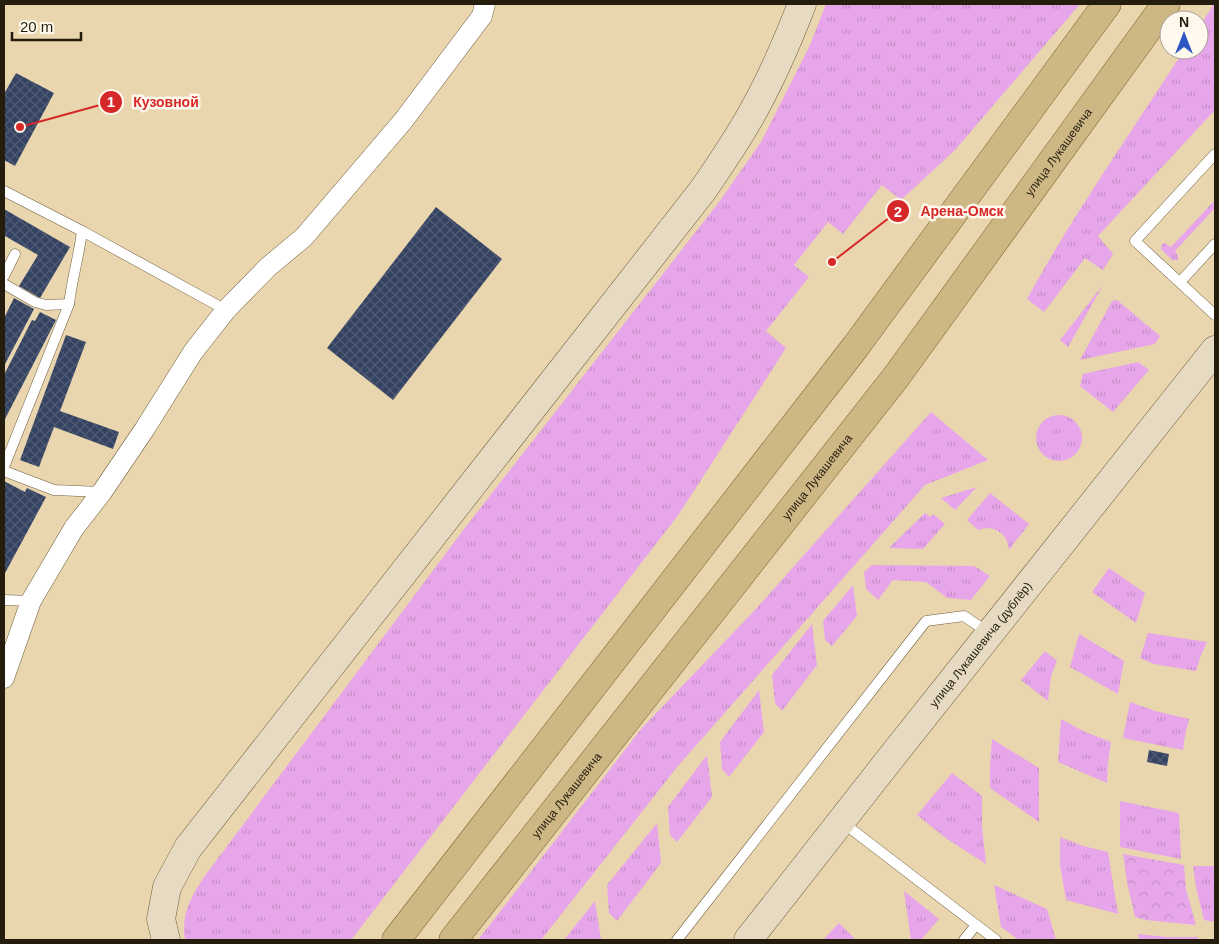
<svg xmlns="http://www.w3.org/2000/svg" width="1219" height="944" font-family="Helvetica,sans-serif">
<defs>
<pattern id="grass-tufts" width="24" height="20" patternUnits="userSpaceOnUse" patternTransform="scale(1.25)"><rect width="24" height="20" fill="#e7a6ea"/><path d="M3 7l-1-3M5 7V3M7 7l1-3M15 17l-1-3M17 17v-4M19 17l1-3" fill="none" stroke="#c68ec8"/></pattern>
<pattern id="forest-crowns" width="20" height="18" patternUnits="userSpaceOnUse" patternTransform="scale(1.25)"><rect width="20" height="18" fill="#e7a6ea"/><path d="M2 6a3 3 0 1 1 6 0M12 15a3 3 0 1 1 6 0" fill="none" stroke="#c68ec8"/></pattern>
<pattern id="building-cross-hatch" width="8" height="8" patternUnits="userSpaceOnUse" patternTransform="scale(1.25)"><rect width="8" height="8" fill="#354362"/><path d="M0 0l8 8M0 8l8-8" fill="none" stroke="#505b73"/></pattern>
</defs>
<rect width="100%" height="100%" fill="#e9d6af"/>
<g fill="url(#grass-tufts)">
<path d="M826 4H1080L955 150 901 200 882 185 843 234 828 222 794 265 809 277 766 331 786 348 679 514 351 940H185C181 914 190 899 204 877L464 529 719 202 761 142 810 45Z"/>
<path d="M1214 4H1215V110L1098 236 1113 254 1103 270 1085 258 1044 312 1027 299C1074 213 1131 133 1184 50H1199V27Z"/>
<path d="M1215 200V208L1175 251 1178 256V260H1172L1161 249 1162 244 1164 243 1171 247Z"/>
<path d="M1103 285 1068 347 1060 340Z"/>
<path d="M1117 300 1160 336 1155 344 1080 360 1112 301Z"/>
<path d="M1138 362 1149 370 1113 412 1080 386 1083 374Z"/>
<path d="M931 412 988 460 925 485 678 766 541 940H478L642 728 755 610Z"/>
<circle cx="1059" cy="438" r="23"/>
<path d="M977 487 955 510 941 498Z"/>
<path d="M990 493 1029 524 1009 550C1008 533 993 524 978 530L967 520Z"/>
<path d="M925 513 930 517 933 514 945 524 923 549 889 548Z"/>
<path d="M872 565 974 566 990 576 971 600 947 598 926 582 893 580 878 600 866 589 864 572Z"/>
<path d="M1109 568 1145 593 1136 623 1092 592Z"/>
<path d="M853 585 857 616 832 646 825 640 823 621Z"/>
<path d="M812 624 817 665 782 711 775 703 772 675Z"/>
<path d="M1148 633 1207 642 1201 655 1196 671 1154 664 1140 658Z"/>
<path d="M1079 634 1124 661 1118 694 1070 667Z"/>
<path d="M1045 651 1057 661 1051 676 1048 701 1021 680Z"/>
<path d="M759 690 764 732 729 777 722 769 720 742Z"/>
<path d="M1130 702 1155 711 1189 719 1185 736 1183 750 1123 738Z"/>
<path d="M1061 719 1083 731 1111 742 1108 763 1107 783 1058 762Z"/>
<path d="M992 739 1039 768V822L990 788V764Z"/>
<path d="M707 755 712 797 677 842 670 835 668 807Z"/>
<path d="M952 773 982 796V826L986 864 947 839 917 815Z"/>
<path d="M1120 801 1179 813 1181 859 1120 847Z"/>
<path d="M657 823 661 863 617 921 609 913 607 885Z"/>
<path d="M1060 837 1083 846 1108 852 1118 914 1066 900 1060 865Z"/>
<path d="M1193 866H1215V922L1204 920 1196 888Z"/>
<path d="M994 885 1047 909 1056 940H1019L1001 927Z"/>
<path d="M904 891 939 919 921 940H911Z"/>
<path d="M595 901 601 940H564Z"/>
<path d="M839 923 856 940H823Z"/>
<path d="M1138 934 1167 937H1197L1199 940H1139Z"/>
</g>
<path fill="url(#forest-crowns)" d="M1123 854 1184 865 1186 889 1196 925 1146 920 1135 917 1127 882Z"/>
<g fill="url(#building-cross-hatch)">
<path d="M16 73 54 93 15 166 4 160V94Z"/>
<path d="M436 207 502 259 393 400 327 348Z"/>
<path d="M4 209 70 247 40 298 19 286 38 255 5 236 4 238Z"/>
<path d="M14 298 34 309 4 366V318Z"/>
<path d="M40 312 56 320 4 421V375L32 320 35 321Z"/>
<path d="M66 335 86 342 60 411 119 432 113 449 54 427 39 467 20 460Z"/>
<path d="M4 481 25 492 27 488 46 497 4 575Z"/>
<path d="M1149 750 1169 754 1167 766 1147 762Z"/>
</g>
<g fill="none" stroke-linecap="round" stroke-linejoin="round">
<defs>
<g id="lane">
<path d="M1215 154 1135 241 1215 315"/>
<path d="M4 191 82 231C79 256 72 279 69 304L4 467"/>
<path d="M82 231 226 310"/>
<path d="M4 276 15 254"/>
<path d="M1180 282 1215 244"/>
<path d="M4 284 35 302 46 305 69 304"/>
<path d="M4 471 54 490 102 492"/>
<path d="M4 600 31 601"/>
<path d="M842 822 996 940"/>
<path d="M677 940 926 621 964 616 989 633"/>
<path d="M964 940 976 925"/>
</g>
<path id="street" d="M4 678 31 601 74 528 102 492 144 430 193 352 226 310 268 267 304 237 403 121 482 16 485 4"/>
<g id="secondary">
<path d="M166 940 161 919 167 887 188 848 703 190C716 171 729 152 741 132 766 92 785 48 802 4"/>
<path id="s1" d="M748 940 886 764 1215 350"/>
</g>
<g id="primary">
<path d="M396 940 856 346 1107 4"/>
<path id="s2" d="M453 940 896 377 1166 4"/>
</g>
</defs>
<use href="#lane" stroke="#6f5e3b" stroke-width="11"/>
<use href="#street" stroke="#6f5e3b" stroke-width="21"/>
<use href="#secondary" stroke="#6f5e3b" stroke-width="29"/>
<use href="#primary" stroke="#7c6227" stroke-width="29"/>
<use href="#lane" stroke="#fff" stroke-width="10"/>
<use href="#street" stroke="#fff" stroke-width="20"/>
<use href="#secondary" stroke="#e6dbc2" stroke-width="28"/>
<use href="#primary" stroke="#cdb785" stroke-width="28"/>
</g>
<g text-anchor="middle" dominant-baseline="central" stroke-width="5" stroke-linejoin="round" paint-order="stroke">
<g font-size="12" fill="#241d0e" stroke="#fff9ed">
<text stroke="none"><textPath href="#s2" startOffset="994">улица Лукашевича</textPath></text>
<text stroke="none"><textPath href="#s2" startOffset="589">улица Лукашевича</textPath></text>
<text stroke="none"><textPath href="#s1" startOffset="376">улица Лукашевича (дублёр)</textPath></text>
<text stroke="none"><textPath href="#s2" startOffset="184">улица Лукашевича</textPath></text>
</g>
</g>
<path fill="none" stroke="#d62828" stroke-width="2" d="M20 127L111 102M832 262L898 211"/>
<g fill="#d62828" stroke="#fff9ed" stroke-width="2">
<circle cx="20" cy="127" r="5"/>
<circle cx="832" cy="262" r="5"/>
<circle cx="111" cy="102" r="12"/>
<circle cx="898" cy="211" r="12"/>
</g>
<g font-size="15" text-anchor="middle" font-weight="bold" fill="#fff">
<text x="111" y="107">1</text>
<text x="898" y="217">2</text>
</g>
<g font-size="14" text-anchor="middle" font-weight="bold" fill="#d62828" stroke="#fff9ed" stroke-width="5" stroke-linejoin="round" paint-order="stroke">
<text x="166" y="107">Кузовной</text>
<text x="962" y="216">Арена-Омск</text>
</g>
<rect width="1219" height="944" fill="none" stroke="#241d0e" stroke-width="10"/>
<g transform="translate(1184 35)"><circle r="24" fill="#fff9ed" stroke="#a7a194"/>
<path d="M0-4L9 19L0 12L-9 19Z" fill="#2d56c5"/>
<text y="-8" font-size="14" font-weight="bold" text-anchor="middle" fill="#241d0e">N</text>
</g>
<path d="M12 32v8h69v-8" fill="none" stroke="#241d0e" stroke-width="2.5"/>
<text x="20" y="32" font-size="15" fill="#241d0e" stroke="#fff9ed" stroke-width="4" paint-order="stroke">20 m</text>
</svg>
